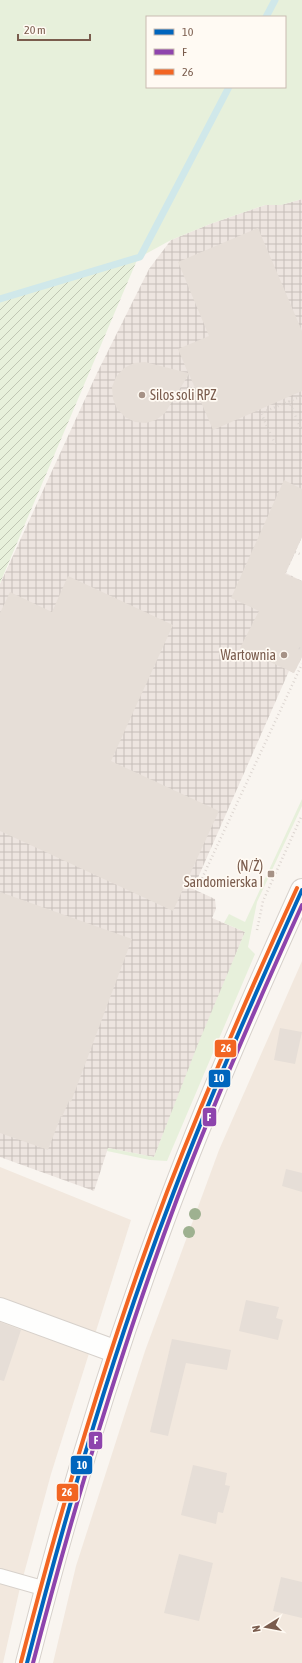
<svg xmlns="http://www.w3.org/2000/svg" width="302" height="1663" font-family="'Asap Condensed',sans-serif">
<defs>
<pattern id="industrial-grid" width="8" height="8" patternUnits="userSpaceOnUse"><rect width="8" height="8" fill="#ede5e0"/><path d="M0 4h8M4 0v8" fill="none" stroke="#c5bdb8"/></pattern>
<pattern id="garden-furrows" width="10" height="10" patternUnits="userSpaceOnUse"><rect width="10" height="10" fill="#e7f0db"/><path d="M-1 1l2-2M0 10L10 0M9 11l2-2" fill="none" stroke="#c0c6b4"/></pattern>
</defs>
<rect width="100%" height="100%" fill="#f9f5f0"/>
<g fill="#f2e8de">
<path d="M302 961V1663H53L76 1566 145 1351 219 1150Z"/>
<path d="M0 1167 131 1220 51 1474 19 1592 3 1663H0Z"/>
</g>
<path fill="url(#industrial-grid)" d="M302 199V537L286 573 302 581V657L294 673 289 671 193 889 215 899 216 909 212 918 245 932 154 1157 108 1148 94 1191 0 1157V584L97 373 149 269 171 240 210 224 265 205H281Z"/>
<g fill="#e7f0db" fill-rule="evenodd">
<path d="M0 0H302V199L281 205H265L210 224 171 240 140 257 0 299ZM147 17H285V87H147Z"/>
<path d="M302 799V806L257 902 248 947 255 954 167 1161 150 1160 107 1151 108 1148 154 1157 198 1044 245 932 224 923 229 914 245 922Z"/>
</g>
<path fill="url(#garden-furrows)" d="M137 260 0 583V298Z"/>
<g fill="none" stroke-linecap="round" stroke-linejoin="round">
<g stroke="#d0e8ea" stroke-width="7">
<path d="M266 17 275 0"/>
<path d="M0 299 140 257 229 87"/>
</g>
</g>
<g fill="#e6ded7">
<path d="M258 228 302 331V391L213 430 189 374 165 413 156 420 146 423 135 422 125 417 117 409 113 399 112 387 116 377 124 368 134 363 145 362 188 373 178 349 209 336 178 262Z"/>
<path d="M284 480 302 489V537L285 574 302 581V657L294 673 240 648 259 611 231 598Z"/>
<path d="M68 576 173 625 111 761 219 811 173 911 0 831V613L10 592 52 612Z"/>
<path d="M0 892 132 939 71 1102 69 1101 62 1117 61 1116 48 1150 0 1133Z"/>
<path d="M280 1028 302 1032 295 1064 274 1060Z"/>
<path d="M286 1169 302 1173V1192L282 1186Z"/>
<path d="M246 1300 279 1307 276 1318 283 1320 278 1340 239 1331Z"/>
<path d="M0 1322 21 1330 4 1381 0 1380Z"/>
<path d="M172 1339 231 1350 227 1370 186 1363 168 1436 150 1432Z"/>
<path d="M193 1465 227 1473 225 1485 230 1486 223 1513 218 1512 216 1524 181 1515Z"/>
<path d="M179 1554 213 1563 199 1621 164 1613Z"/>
<path d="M281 1577 302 1582V1618L273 1611Z"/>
</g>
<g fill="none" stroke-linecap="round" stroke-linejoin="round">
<defs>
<path id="service" d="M0 1576 46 1589"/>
<path id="minor" d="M0 1309 117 1352"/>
<path id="tertiary" d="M27 1663C63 1520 105 1379 156 1240 199 1121 250 1005 302 890"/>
</defs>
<use href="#service" stroke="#d7d1cb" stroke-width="16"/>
<use href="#minor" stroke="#d7d1cb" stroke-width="24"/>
<use href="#tertiary" stroke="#d7d1cb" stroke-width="24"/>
<g stroke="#dcd5d0" stroke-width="2.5" stroke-dasharray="1 3" stroke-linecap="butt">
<path d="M289 401 301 429"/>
<path d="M275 444 261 413 302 396"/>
<path d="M295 552 302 555"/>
<path d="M299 648 302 650"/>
<path d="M197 889 302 664"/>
<path d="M257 930 263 901 302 815"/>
</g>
<use href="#service" stroke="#fefefd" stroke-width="14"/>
<use href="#minor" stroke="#fefefd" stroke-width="22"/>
<use href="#tertiary" stroke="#fefefd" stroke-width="22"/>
<defs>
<path id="bus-1" d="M27 1663C68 1504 114 1347 173 1194 212 1091 257 990 302 890"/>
<path id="bus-2" d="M33 1663C74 1506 120 1351 177 1199 215 1099 258 1002 302 905"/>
<path id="bus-3" d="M21 1662C62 1503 109 1345 167 1192 207 1089 251 988 297 888"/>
</defs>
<use href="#bus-1" stroke="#fffaf3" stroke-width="7"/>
<use href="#bus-2" stroke="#fffaf3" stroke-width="7"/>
<use href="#bus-3" stroke="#fffaf3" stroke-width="7"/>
<use href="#bus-1" stroke="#0065bd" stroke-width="4"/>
<use href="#bus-2" stroke="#8e44ad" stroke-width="4"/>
<use href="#bus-3" stroke="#f26522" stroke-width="4"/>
</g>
<g fill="#9eb190">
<circle cx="195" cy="1214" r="6"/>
<circle cx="189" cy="1232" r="6"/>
</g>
<g fill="#a69286" stroke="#fffaf3" stroke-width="1.5">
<circle cx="142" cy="395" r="4"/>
<circle cx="284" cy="655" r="4"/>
<rect x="267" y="870" width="8" height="8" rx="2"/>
</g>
<g text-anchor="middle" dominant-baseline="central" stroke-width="3.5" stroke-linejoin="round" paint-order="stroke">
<g font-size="14" fill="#7a5c4d" stroke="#fffaf3" text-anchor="end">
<text x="150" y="395" text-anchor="start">Silos soli RPZ</text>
<text x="276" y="655">Wartownia</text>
<text x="263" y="866">(N/Ż)<tspan x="263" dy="16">Sandomierska I</tspan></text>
</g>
</g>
<g stroke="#fffaf3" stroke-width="1.5">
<rect x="214" y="1039" width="23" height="19" rx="4" fill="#f26522"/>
<rect x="208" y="1069" width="23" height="19" rx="4" fill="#0065bd"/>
<rect x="202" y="1107" width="15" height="20" rx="4" fill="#8e44ad"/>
<rect x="88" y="1431" width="15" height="19" rx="4" fill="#8e44ad"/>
<rect x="70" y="1455" width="23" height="20" rx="4" fill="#0065bd"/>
<rect x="56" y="1483" width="23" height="19" rx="4" fill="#f26522"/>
</g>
<g font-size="11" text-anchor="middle" font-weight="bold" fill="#fff">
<text x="226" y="1052">26</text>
<text x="219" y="1082">10</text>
<text x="209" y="1121">F</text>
<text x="96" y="1444">F</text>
<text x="82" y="1469">10</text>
<text x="67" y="1496">26</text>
</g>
<rect x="146" y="16" width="140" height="72" fill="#fffaf3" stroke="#cabbb1"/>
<rect x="154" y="29" width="20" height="6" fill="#0065bd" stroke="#cabbb1"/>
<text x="182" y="36" font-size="12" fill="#7a5c4d">10</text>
<rect x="154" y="49" width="20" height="6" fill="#8e44ad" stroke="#cabbb1"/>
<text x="182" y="56" font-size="12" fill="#7a5c4d">F</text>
<rect x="154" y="69" width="20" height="6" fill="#f26522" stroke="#cabbb1"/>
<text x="182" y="76" font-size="12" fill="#7a5c4d">26</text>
<g transform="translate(266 1627) rotate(259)" stroke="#fffaf3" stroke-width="3" paint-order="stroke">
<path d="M0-3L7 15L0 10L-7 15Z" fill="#7a5c4d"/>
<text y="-6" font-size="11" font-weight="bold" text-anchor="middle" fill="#7a5c4d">N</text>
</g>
<path d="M18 34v6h72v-6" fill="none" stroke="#7a5c4d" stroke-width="2"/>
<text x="24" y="34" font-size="12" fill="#7a5c4d" stroke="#fffaf3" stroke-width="3" paint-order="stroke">20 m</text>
</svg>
